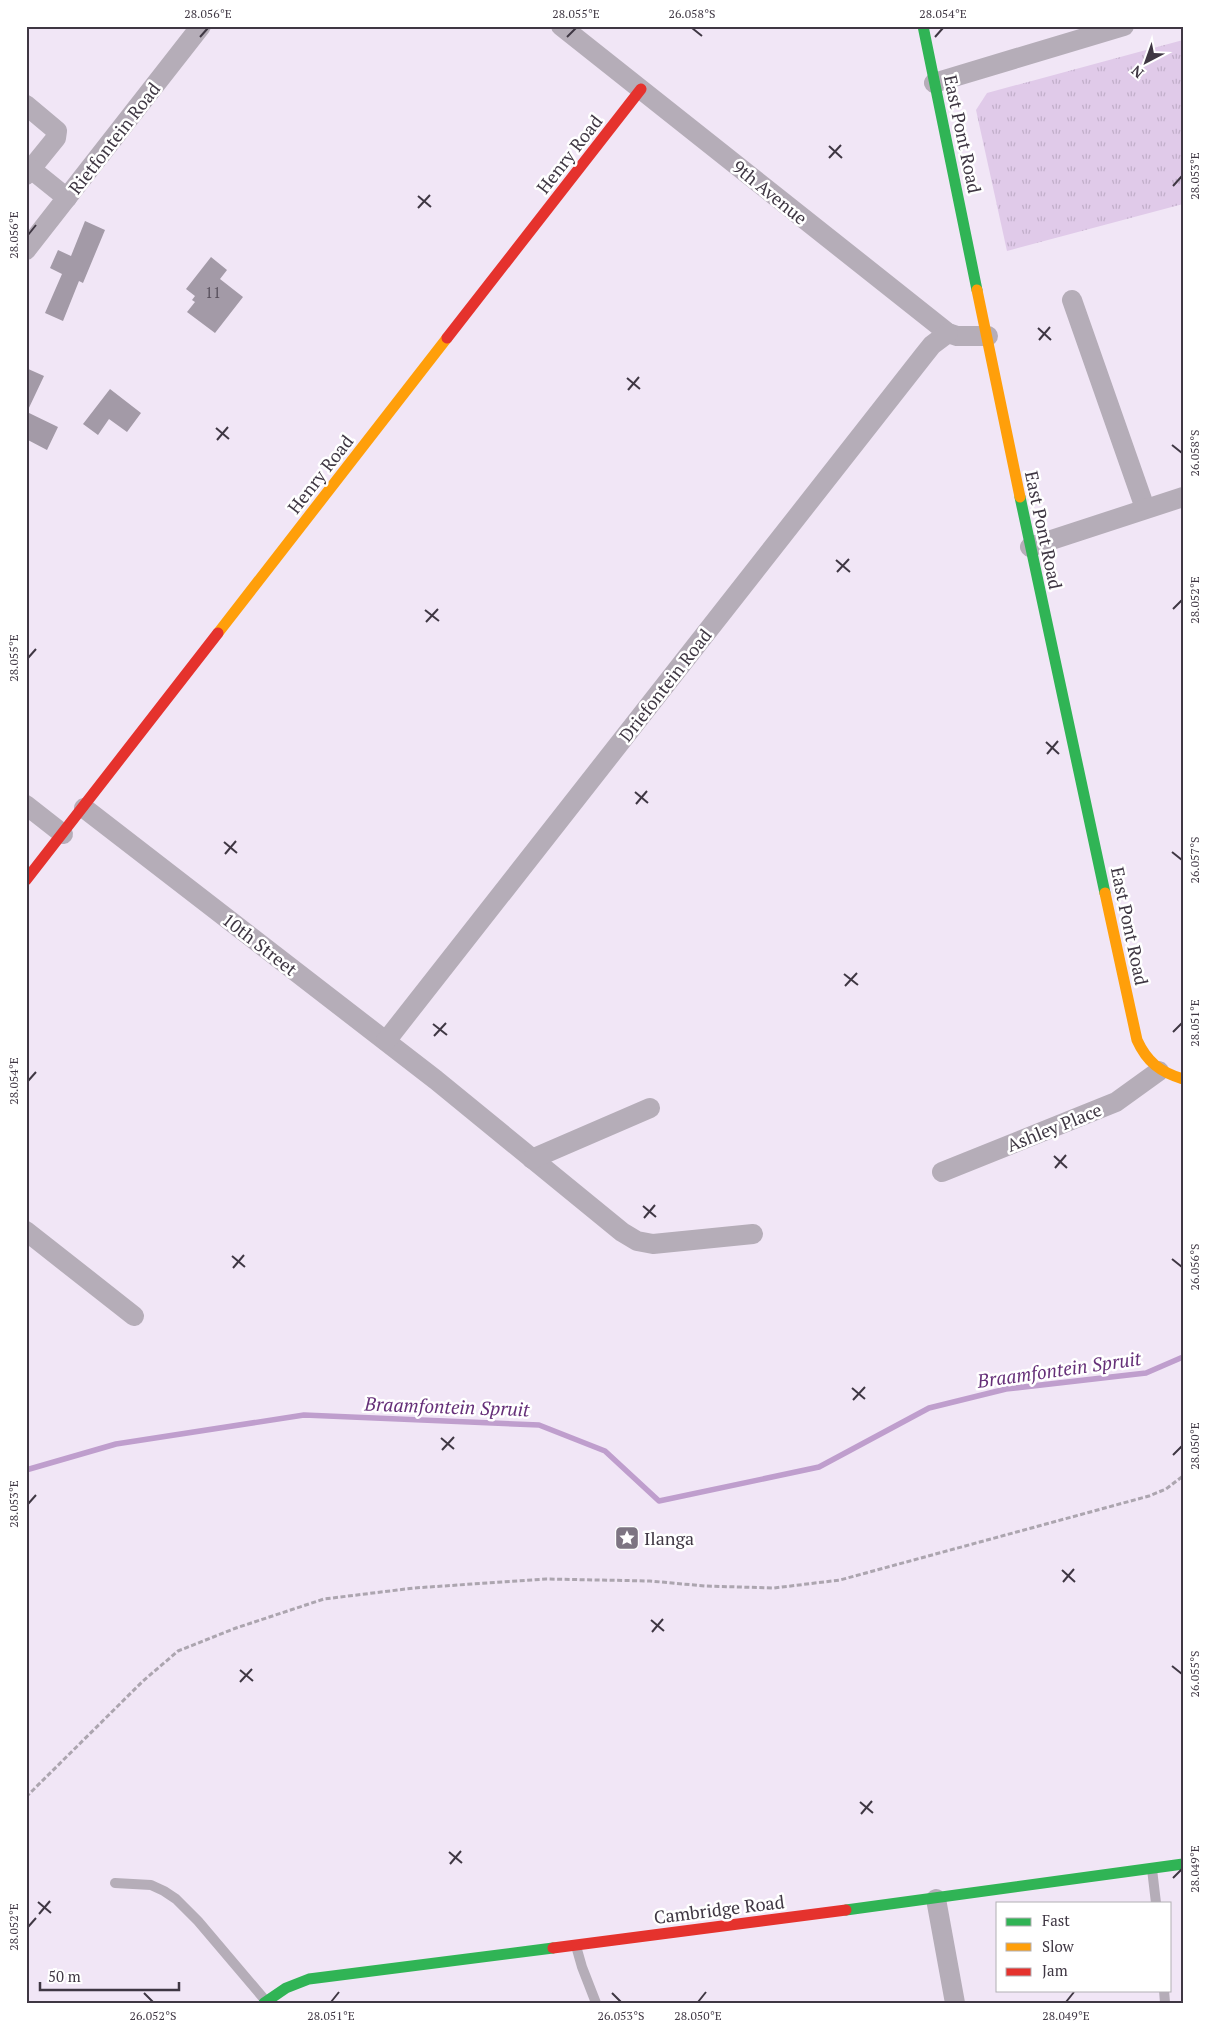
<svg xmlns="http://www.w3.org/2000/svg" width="1209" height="2029" font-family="'PT Serif',serif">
<defs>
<pattern id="grass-tufts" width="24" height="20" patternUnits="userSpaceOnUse" patternTransform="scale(1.25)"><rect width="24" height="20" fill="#e0cae9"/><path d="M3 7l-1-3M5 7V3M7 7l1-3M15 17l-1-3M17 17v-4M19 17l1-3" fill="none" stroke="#c1aec9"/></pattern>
</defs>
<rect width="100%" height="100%" fill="#f1e6f6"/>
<path fill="url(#grass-tufts)" d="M1183 40V204L1007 251 976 110 987 93Z"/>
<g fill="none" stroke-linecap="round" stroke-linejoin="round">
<path stroke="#bf9ecd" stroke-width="5.5" d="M26 1470 116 1444 304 1415 539 1425 605 1451 659 1501 819 1467 929 1408 1006 1389 1146 1373 1183 1357"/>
</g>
<g fill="#a39aa7">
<path d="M85 221 105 230 83 283 79 281 63 321 45 313 62 274 50 268 58 250 71 256Z"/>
<path d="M211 257 227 270 220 279 243 297 215 333 187 312 195 302 192 300 195 296 186 289Z"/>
<path d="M26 368 44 376 27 412 58 427 47 450 26 439Z"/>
<path d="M110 389 141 413 127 432 109 419 98 435 83 424Z"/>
</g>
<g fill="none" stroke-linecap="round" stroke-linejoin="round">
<path stroke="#aca5af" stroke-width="3" stroke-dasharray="5 2.5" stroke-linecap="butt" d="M26 1797 143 1681 178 1651 236 1628 324 1599 414 1588 546 1579 650 1581 705 1586 774 1588 840 1580 1149 1496 1166 1489 1183 1476"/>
<g stroke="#b5adb8" stroke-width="10">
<path d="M1152 1869 1156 1903"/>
<path d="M115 1883 151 1885 164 1891 176 1899 198 1921 265 2000"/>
<path d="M576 1946 582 1967 596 2003"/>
<path d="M1164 1990 1165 2003"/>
</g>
<g stroke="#b5adb8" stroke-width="20">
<path d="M561 26 948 333 957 336H988"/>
<path d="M934 83 1124 26"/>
<path d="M26 105 57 131 56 138 26 175"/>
<path d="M31 169 67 198"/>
<path d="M26 250 201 26"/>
<path d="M1072 300 1145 508"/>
<path d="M1030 547 1183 497"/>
<path d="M26 805 63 834"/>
<path d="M84 808 436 1080 622 1232 637 1241 653 1244 753 1234"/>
<path d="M386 1041 924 355 932 345 948 333"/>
<path d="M532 1159 650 1108"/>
<path d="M942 1172 1116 1102 1159 1071"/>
<path d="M26 1231 134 1316"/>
<path d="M936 1899 955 2003"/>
</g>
<g stroke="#30b455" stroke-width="11">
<path d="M923 26 977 290"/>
<path d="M1020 497 1105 893"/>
<path d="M846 1910 1183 1864"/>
<path d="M264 2003 286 1988 309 1979 553 1948"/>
</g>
<g stroke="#ff9f0a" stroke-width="11">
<path d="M977 290 1020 497"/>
<path d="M218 633 447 338"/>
<path d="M1105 893 1137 1040C1147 1062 1160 1072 1183 1079"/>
</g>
<g stroke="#e5322d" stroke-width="11">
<path d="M447 338 641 89"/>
<path d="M26 880 218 633"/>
<path d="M553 1948 846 1910"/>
</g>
</g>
<path fill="none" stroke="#3f3743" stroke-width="2" d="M692 28 702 36M200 37 208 28M567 37 576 28M935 37 943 28M829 146 842 158M829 158 841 145M1173 186 1182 176M418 196 431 207M418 208 430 195M28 235 36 225M1038 328 1051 340M1039 340 1050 327M627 378 640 389M628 390 639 377M216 428 229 439M217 440 228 427M1172 445 1182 453M836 560 850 572M837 572 849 559M1173 609 1182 600M425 610 439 621M426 622 438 609M28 658 36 649M1046 742 1059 754M1047 754 1058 741M635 792 648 803M636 804 647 791M224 842 237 853M1172 852 1182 860M225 854 236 841M844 974 858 985M845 986 857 973M433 1024 447 1035M1173 1032 1182 1023M434 1036 446 1023M28 1081 36 1072M1054 1156 1067 1168M1055 1168 1066 1155M643 1206 656 1217M644 1218 655 1205M232 1256 245 1267M1172 1259 1182 1267M233 1268 244 1255M852 1388 865 1399M853 1400 865 1387M441 1438 454 1449M442 1450 454 1437M1173 1455 1182 1446M28 1504 36 1495M1062 1570 1075 1582M1063 1582 1074 1569M651 1620 664 1631M652 1632 663 1619M1172 1666 1182 1674M240 1670 253 1681M240 1682 252 1669M860 1802 873 1813M861 1814 872 1801M449 1852 462 1863M450 1864 461 1851M1173 1878 1182 1869M38 1902 51 1913M39 1914 50 1901M28 1927 36 1918M144 1993 153 2002M612 1993 621 2002M331 2002 339 1992M698 2002 706 1992M1066 2002 1074 1992"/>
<defs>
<symbol id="sight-square" viewBox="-11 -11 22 22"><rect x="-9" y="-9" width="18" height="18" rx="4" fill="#7d7482" stroke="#fff"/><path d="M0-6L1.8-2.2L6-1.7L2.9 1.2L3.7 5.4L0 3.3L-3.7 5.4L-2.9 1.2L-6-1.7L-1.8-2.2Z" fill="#fff"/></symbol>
</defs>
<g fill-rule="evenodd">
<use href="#sight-square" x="613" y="1524" width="28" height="28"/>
</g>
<g text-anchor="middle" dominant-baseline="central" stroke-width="5" stroke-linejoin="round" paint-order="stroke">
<g font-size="15" fill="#58505c">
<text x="213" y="292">11</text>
</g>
<g font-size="18" fill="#3f3743" stroke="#fff">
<text transform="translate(963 134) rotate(78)">East Pont Road</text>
<text transform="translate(114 138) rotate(-52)">Rietfontein Road</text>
<text transform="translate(569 154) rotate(-52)">Henry Road</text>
<text transform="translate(770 192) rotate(39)">9th Avenue</text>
<text transform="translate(320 474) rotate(-52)">Henry Road</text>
<text transform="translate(1044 530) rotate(78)">East Pont Road</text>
<text transform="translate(665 685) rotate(-52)">Driefontein Road</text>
<text transform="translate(1130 926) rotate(78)">East Pont Road</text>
<text transform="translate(260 944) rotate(38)">10th Street</text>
<text transform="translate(1054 1127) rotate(-22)">Ashley Place</text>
<text transform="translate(719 1909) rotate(-7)">Cambridge Road</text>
</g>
<g font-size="18" fill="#3f3743" stroke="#fff" text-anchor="start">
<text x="644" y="1538">Ilanga</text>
</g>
<g font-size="19" font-style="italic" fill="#652f78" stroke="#fff">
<text transform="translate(1059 1369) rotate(-8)">Braamfontein Spruit</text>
<text transform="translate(447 1406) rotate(2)">Braamfontein Spruit</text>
</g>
</g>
<rect width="1209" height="2029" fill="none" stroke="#ffffff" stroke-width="55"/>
<rect x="996" y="1902" width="175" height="90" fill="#ffffff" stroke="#b2afb4"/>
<rect x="1006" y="1918" width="25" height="8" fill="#30b455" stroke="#b2afb4"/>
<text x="1042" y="1926" font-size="15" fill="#3f3743">Fast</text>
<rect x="1006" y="1943" width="25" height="8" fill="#ff9f0a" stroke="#b2afb4"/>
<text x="1042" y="1952" font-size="15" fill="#3f3743">Slow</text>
<rect x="1006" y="1968" width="25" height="8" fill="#e5322d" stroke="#b2afb4"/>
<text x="1042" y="1976" font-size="15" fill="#3f3743">Jam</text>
<g transform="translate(1146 62) rotate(221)" stroke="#ffffff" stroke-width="4" paint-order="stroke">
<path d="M0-4L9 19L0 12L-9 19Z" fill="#3f3743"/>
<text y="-8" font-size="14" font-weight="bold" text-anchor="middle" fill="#3f3743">N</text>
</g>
<path d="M40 1982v8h139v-8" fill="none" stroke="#3f3743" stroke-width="2.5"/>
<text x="48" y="1982" font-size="15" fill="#3f3743" stroke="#ffffff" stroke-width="4" paint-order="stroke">50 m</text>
<rect x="28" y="28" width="1154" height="1974" fill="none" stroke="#3f3743" stroke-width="2"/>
<g font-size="12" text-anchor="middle" fill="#3f3743">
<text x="208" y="18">28.056°E</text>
<text x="576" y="18">28.055°E</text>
<text x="692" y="18">26.058°S</text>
<text x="943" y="18">28.054°E</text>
<text transform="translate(1195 176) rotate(-90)" y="4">28.053°E</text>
<text transform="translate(14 235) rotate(-90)" y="4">28.056°E</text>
<text transform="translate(1195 453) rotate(-90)" y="4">26.058°S</text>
<text transform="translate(1195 600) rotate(-90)" y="4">28.052°E</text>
<text transform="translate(14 658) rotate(-90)" y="4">28.055°E</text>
<text transform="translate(1195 860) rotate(-90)" y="4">26.057°S</text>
<text transform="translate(1195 1023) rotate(-90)" y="4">28.051°E</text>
<text transform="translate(14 1081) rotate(-90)" y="4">28.054°E</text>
<text transform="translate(1195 1267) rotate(-90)" y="4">26.056°S</text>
<text transform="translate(1195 1446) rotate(-90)" y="4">28.050°E</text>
<text transform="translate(14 1504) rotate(-90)" y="4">28.053°E</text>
<text transform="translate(1195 1674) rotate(-90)" y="4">26.055°S</text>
<text transform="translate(1195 1869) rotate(-90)" y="4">28.049°E</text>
<text transform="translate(14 1927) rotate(-90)" y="4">28.052°E</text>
<text x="153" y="2020">26.052°S</text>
<text x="331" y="2020">28.051°E</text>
<text x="621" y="2020">26.053°S</text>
<text x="698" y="2020">28.050°E</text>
<text x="1066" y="2020">28.049°E</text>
</g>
</svg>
